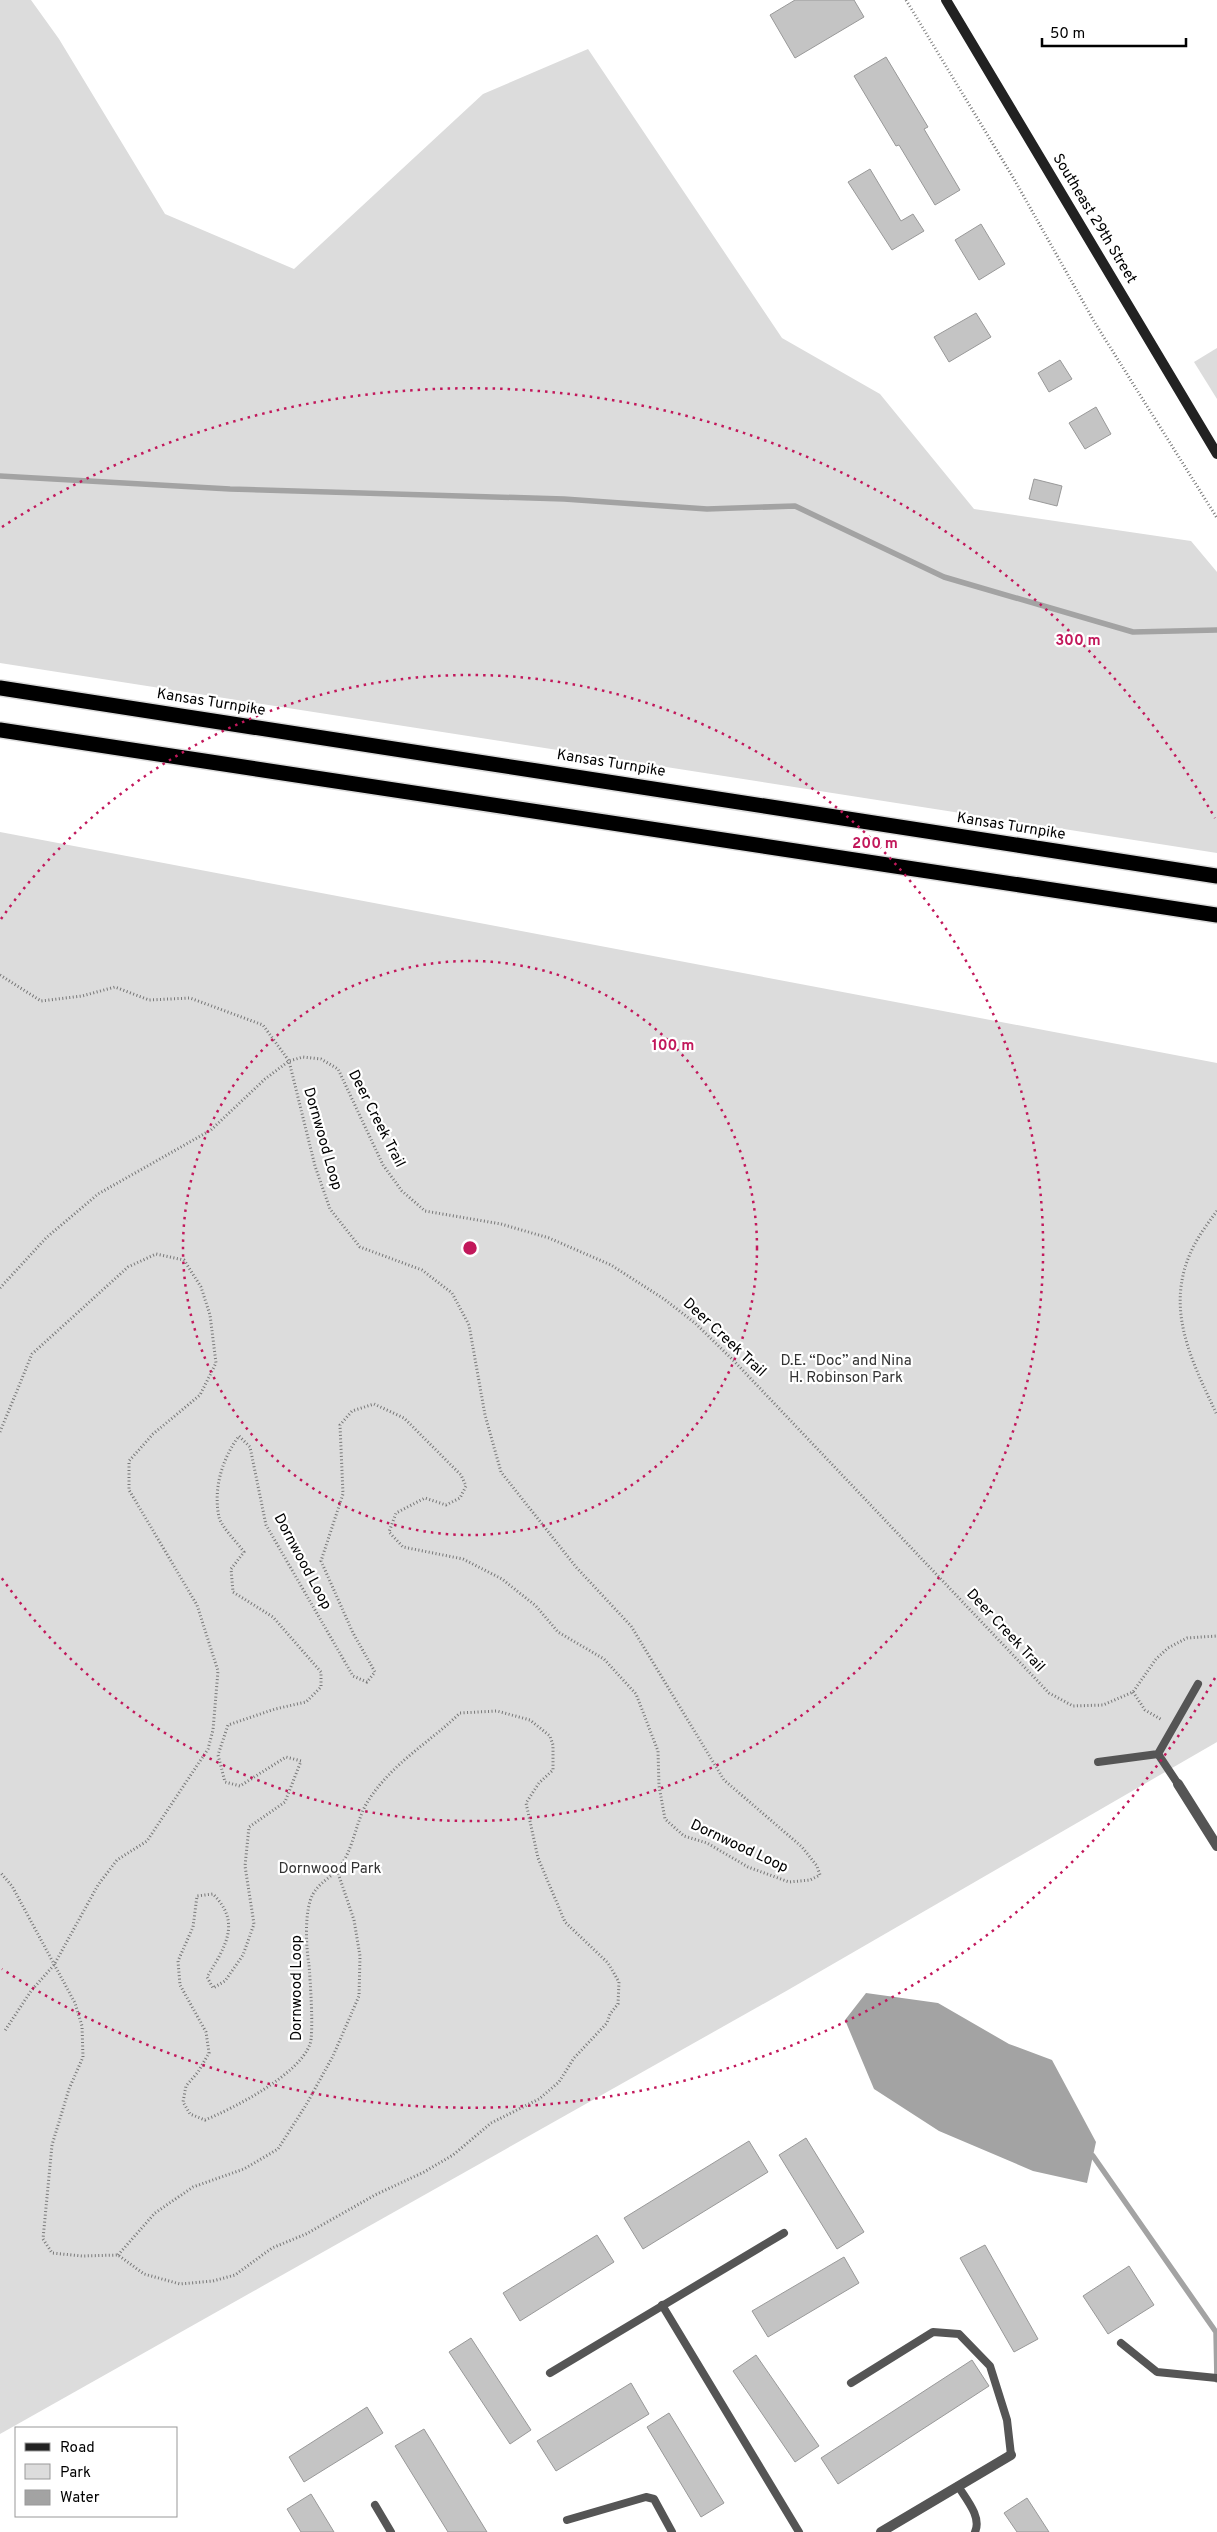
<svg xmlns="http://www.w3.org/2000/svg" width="1217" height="2532" font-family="Overpass,sans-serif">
<rect width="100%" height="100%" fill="#fff"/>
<g fill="#dcdcdc">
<path d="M0 0H31L59 39 165 214 294 269 483 94 588 49 782 338 880 394 974 509 1191 541 1217 572V853L0 663Z"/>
<path d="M1217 348V399L1194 362Z"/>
<path d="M0 832 1217 1063V1742L788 1990 0 2434Z"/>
</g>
<path fill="#a3a3a3" d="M866 1993 938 2003 1009 2044 1052 2060 1096 2142 1087 2183 1033 2171 939 2131 874 2089 845 2020Z"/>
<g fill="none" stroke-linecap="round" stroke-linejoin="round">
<g stroke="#a3a3a3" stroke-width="5.5">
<path d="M0 476 230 489 564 499 707 509 795 506 944 577 1133 632 1217 630"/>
<path d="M1093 2156 1216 2332 1217 2380"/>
</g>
</g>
<g fill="#c4c4c4" stroke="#999">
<path d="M795 0H854L864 17 795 58 770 15Z"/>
<path d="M886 57 928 127 924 129 960 190 935 205 899 145 896 146 854 76Z"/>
<path d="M870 169 901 221 913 214 924 231 892 250 848 182Z"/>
<path d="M981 224 1005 264 979 280 955 240Z"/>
<path d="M976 313 991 337 949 362 934 337Z"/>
<path d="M1060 360 1072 379 1049 392 1038 373Z"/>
<path d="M1096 407 1111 434 1085 449 1069 423Z"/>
<path d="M1034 479 1062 486 1057 506 1029 499Z"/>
<path d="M806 2138 864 2232 837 2249 779 2155Z"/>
<path d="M749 2141 768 2172 643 2249 624 2218Z"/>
<path d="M597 2235 614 2262 520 2321 503 2293Z"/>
<path d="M985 2245 1038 2339 1014 2352 960 2258Z"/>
<path d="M844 2257 859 2283 768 2337 752 2311Z"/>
<path d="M1129 2266 1154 2305 1108 2334 1083 2296Z"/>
<path d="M471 2338 531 2430 510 2444 449 2352Z"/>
<path d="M756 2355 819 2446 795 2462 733 2371Z"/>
<path d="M972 2360 989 2386 838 2484 821 2458Z"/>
<path d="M631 2383 649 2414 556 2471 537 2441Z"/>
<path d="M367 2407 383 2433 304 2482 289 2457Z"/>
<path d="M669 2413 724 2503 701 2517 647 2427Z"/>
<path d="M424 2429 487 2532H448L395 2446Z"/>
<path d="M311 2494 334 2532H301L287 2509Z"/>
<path d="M1027 2498 1049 2532H1017L1004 2513Z"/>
</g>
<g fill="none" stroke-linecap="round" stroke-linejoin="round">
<defs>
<g id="highway">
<path d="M0 688 1217 876"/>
<path d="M0 730 1217 915"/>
</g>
</defs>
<use href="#highway" stroke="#dbdbdb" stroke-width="18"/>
<g stroke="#777" stroke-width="3" stroke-dasharray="1 2.5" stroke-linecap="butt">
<path d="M906 0 1014 179 1095 323 1217 518"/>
<path d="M0 975 41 1001 82 996 115 987 149 1000 190 998 263 1025 289 1061 315 1166 330 1209 360 1247 422 1270 452 1293 469 1325 485 1415 501 1472 576 1567 631 1626 724 1780 802 1847 817 1866 820 1875 810 1880 789 1882 748 1867 707 1843 684 1836 665 1819 659 1786 658 1751 636 1694 604 1659 558 1632 536 1606 502 1579 463 1559 403 1547 389 1532 396 1513 425 1498 446 1505 460 1498 466 1486 461 1475 404 1418 374 1404 352 1411 340 1425 343 1494 321 1561 353 1633 375 1672 367 1682 353 1676 266 1525 250 1447 239 1436C222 1459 213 1489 219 1517 222 1528 237 1542 244 1552L231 1569 233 1592 273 1617 321 1672V1687L306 1702 275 1709 228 1725 218 1755 225 1782 240 1786 286 1757 301 1761 285 1802 249 1827 245 1866 254 1924 243 1955 225 1981 213 1988 207 1977C225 1947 242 1923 213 1894L197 1896 193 1927 178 1961 180 1985 206 2032 209 2053 198 2072 186 2086 183 2102 190 2114 205 2120C234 2108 299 2075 310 2044 314 2034 310 1977 309 1965 306 1947 304 1910 313 1894 319 1883 330 1878 337 1870 355 1850 355 1819 370 1798 394 1762 430 1742 460 1713L497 1711 530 1720 550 1736 553 1745V1770L539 1783 526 1803 538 1858 565 1922 608 1963 619 1982 618 2004 610 2014 607 2023 574 2058 559 2082 539 2099 491 2123 453 2155 424 2172 375 2195 306 2234 272 2248 235 2275 213 2281 180 2284 144 2274 118 2255 82 2256 52 2253 43 2239 52 2145 69 2089 83 2057 82 2026 75 2003 12 1886 0 1872"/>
<path d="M1217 1211C1210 1220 1203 1230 1197 1240 1161 1303 1190 1357 1217 1415"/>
<path d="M0 1288 46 1238 98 1194 211 1130 265 1079 289 1061 303 1057 321 1059 338 1069 383 1165 402 1191 425 1211 501 1224 549 1238 611 1265 664 1299 695 1323 734 1361 1049 1693 1073 1706 1103 1705 1133 1692 1156 1659 1168 1648 1187 1638 1217 1636"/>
<path d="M0 1432 32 1354 128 1267 156 1254 184 1260 201 1287 210 1315 216 1363 200 1395 153 1434 129 1461V1490L197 1605 218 1671 213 1730 208 1749 147 1841 117 1860 98 1885 54 1965 31 1991 4 2032"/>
<path d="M1133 1692 1145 1710 1162 1720"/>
<path d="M118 2255 155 2213 193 2187 244 2169 278 2149 306 2105 333 2056 359 1996 360 1956 354 1920 337 1870"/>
</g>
<g stroke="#555" stroke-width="8">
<path d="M1158 1754 1178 1784"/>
<path d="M1098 1762 1158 1754 1198 1684"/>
<path d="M662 2305 799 2532"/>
<path d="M1121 2343 1157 2372 1217 2378"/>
<path d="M550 2373 784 2233"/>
<path d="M851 2383 933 2332 959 2334 990 2366 1007 2420 1011 2455"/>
<path d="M958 2486C966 2499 982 2517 975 2532"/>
<path d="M375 2505 391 2532"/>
<path d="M567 2520 646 2497 654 2499 672 2532"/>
</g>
<g stroke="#555" stroke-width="10">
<path d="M1178 1784 1217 1846"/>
<path d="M881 2532 1011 2455"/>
</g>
<path stroke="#222" stroke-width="10" d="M946 0 1217 454"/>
<use href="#highway" stroke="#000" stroke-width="15"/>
</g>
<g fill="none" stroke="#c2185b" stroke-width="2.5" stroke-dasharray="2.5 5">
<circle cx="470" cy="1248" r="287"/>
<path d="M1 919A573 573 0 1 1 1 1577"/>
<path d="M1215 1678A860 860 0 0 1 2 1969M2 527A860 860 0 0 1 1215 818"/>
</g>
<g text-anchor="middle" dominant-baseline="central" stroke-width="4.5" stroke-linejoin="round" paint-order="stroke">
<g font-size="15" fill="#000" stroke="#fff">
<text transform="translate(1094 219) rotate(59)">Southeast 29th Street</text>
<text transform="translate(211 703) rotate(9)">Kansas Turnpike</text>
<text transform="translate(611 764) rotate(9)">Kansas Turnpike</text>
<text transform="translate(1011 827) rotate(9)">Kansas Turnpike</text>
<text transform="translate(376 1119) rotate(63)">Deer Creek Trail</text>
<text transform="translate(322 1139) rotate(74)">Dornwood Loop</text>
<text transform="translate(724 1338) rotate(43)">Deer Creek Trail</text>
<text transform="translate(302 1562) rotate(62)">Dornwood Loop</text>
<text transform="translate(1005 1631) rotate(47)">Deer Creek Trail</text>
<text transform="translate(739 1847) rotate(25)">Dornwood Loop</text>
<text transform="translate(297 1988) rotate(-90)">Dornwood Loop</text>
</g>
<g font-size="15" fill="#333" stroke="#fff">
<text x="846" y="1361">D.E. “Doc” and Nina<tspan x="846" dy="17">H. Robinson Park</tspan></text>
<text x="330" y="1869">Dornwood Park</text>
</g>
</g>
<circle cx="470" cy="1248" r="8" fill="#c2185b" stroke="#fff" stroke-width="2.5"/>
<g font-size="15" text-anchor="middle" font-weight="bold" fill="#c2185b" stroke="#fff" stroke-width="4.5" stroke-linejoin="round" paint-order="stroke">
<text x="1078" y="645">300 m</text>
<text x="875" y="848">200 m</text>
<text x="673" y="1050">100 m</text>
</g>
<rect x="15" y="2427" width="162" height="90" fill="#ffffff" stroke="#999999"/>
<rect x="25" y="2443" width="25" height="8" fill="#222222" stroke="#999999"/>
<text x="60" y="2452" font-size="15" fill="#000000">Road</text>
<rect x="25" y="2464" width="25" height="15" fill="#dcdcdc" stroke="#999999"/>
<text x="60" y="2477" font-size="15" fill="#000000">Park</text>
<rect x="25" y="2490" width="25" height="15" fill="#a3a3a3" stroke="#999999"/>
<text x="60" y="2502" font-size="15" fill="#000000">Water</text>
<path d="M1042 38v8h144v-8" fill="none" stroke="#000000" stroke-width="2.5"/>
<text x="1050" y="38" font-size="15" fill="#000000" stroke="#ffffff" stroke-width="4" paint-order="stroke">50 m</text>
</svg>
